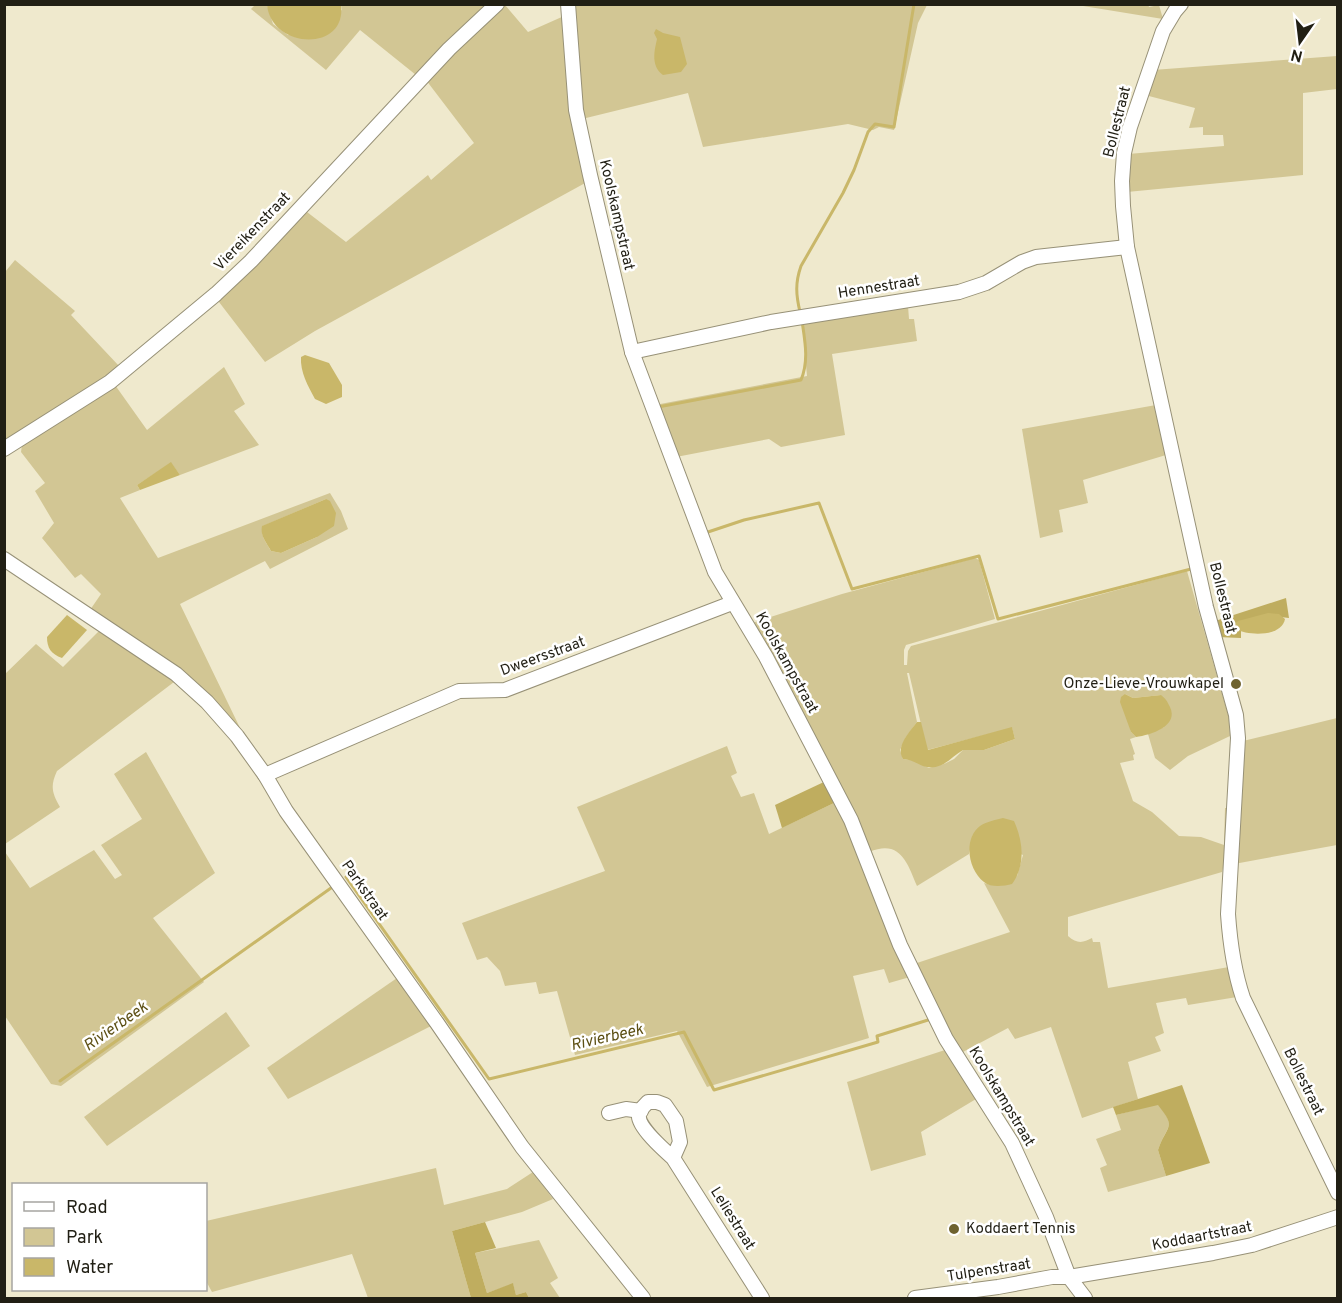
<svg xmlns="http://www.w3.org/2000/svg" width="1342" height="1303" font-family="Overpass,sans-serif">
<rect width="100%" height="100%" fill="#efe9cd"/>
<g fill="#d2c694" fill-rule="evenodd">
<path d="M1148 4 1149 7 1159 5 1163 19 1077 5Z"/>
<path d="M255 5H267L273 24 288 35 342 10 341 5H489L416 75 360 30 326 70 251 9Z"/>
<path d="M505 5 528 32 564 16 587 182 315 331 265 362 219 302V297L259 262 307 212 346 242 428 175 431 180 474 143 426 80Z"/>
<path d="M575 5H927L918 23 894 130 879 127 873 130 848 124 703 147 688 93 582 119Z"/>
<path d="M1337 56V89L1303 93V175L1127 192 1128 154 1224 146 1223 135H1203V127L1189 128 1195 108 1145 95 1153 70Z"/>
<path d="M15 260 75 311 71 315 119 366 84 392 5 442V272Z"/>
<path d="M908 306 909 319H914L917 341 832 354 845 435 781 447 769 439 676 457 655 405 807 376 802 322Z"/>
<path d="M224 367 245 404 234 411 259 445 180 475 171 463 137 485 140 490 120 498 158 558 330 493 341 511 348 529 270 569 265 561 180 604 241 730 206 694 90 610 101 594 81 574 75 578 42 538 54 523 35 491 45 483 21 452 22 445 90 403 115 385 147 430ZM326 499 317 537 281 553 271 551C266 542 260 536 263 526Z"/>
<path d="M1156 405 1166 455 1083 480 1088 503 1059 510 1063 532 1040 538 1022 429Z"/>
<path d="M975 558 979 560 995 619 906 645 904 650V665H907L908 651 911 646 1187 571 1229 718 1230 736 1188 756 1170 770 1155 758 1148 734 1164 727 1161 695 1133 698 1125 694 1131 732 1136 737 1130 739 1135 754 1133 755 1134 760 1120 763 1133 801 1152 812 1179 836 1201 837 1224 845 1225 808H1229L1227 868H1223L1222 872 1068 917V936C1077 944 1083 943 1092 938L1093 942H1100L1108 988 1229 967 1237 997 1188 1005 1186 998 1156 1003 1164 1033 1155 1037 1161 1051 1128 1062 1138 1099 1082 1118 1051 1027 1015 1039 1008 1028 961 1053 914 964 1010 932 984 883 991 885 1017 876 1023 855 973 835 969 854 917 886C907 862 900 839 869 852L749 624 842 594ZM907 673H909L927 750 1012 728 1015 739 984 750H963L954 759 944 764 929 768 913 760 903 759 900 750 906 737 917 722Z"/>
<path d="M101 629 174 682 57 771C50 786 52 793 60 807L5 844V674L36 644 63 667Z"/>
<path d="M1337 718V845L1234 864 1243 741Z"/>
<path d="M727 746 737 773 731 776 741 797 754 793 769 834 836 802 910 977 889 983 884 969 853 976 869 1038 707 1087 677 1031 575 1055 557 991 539 994 536 982 505 986 500 971 487 957 477 960 462 923 605 871 577 807Z"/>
<path d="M146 752 215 873 153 918 204 982 61 1086 51 1084 5 1016V852L30 888 94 850 115 879 122 875 101 845 142 819 114 774Z"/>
<path d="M397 978 431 1026 288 1099 267 1068Z"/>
<path d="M226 1012 250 1046 107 1146 84 1117Z"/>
<path d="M945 1050 976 1099 921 1132 926 1155 871 1171 847 1082Z"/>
<path d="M1158 1104C1177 1129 1167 1124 1158 1150L1166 1176 1108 1192 1100 1168 1107 1165 1096 1139 1121 1130 1116 1115Z"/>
<path d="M436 1168 444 1205 507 1189 533 1172 553 1199 522 1212 452 1231 471 1298H368L352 1254 212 1292 206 1281V1221Z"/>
<path d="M539 1240 558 1278 550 1283 560 1298H529L526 1292 516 1295 513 1284 487 1293 475 1253Z"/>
</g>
<g fill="#bfad5f">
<path d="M1286 598 1289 618 1272 616 1241 628V638L1217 637 1212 622Z"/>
<path d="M826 781 836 802 782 828 775 805Z"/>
<path d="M1182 1085 1210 1163 1166 1176 1158 1150C1167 1124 1177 1129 1158 1105L1116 1115 1113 1107Z"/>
<path d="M485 1222 496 1248 475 1253 487 1293 513 1283 516 1295 526 1292 529 1298H471L452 1231Z"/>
</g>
<g fill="#c9b769">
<path d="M267 5H341C347 52 272 50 267 5Z"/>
<path d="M656 29 663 33 680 37 687 64 681 72 663 75C651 66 654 52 657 39L654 33Z"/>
<path d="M305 355 329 363 342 385V397L326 404 315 399C308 386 300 372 301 357Z"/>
<path d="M171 462 180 475 140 490 137 485Z"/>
<path d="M326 499 330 501 336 513 334 526 317 537 281 553 271 551C266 542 260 536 262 526Z"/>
<path d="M1268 613 1279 614 1285 619C1282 637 1248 636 1236 629V623L1238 621Z"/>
<path d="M67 615 87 630 62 658C51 654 47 648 47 637Z"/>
<path d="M1125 694 1133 698 1161 695C1166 699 1167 701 1170 707 1179 726 1151 735 1136 737L1131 732 1120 702 1121 697Z"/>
<path d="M917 722H921L928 750 1012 727 1015 739 984 750H963C952 756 943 770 927 767 919 766 915 760 903 759 895 747 910 731 917 722Z"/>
<path d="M1003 818 1014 821C1023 841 1026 865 1012 884 1004 886 991 888 984 882 968 870 963 839 980 826 986 822 995 820 1003 818Z"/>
</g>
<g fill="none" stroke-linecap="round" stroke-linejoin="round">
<g stroke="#c9b769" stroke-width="3">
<path d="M800 312C796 295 795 283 801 266L843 193 854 170 868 132 875 124 894 127 914 4"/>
<path d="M658 407 801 380C809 361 805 341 802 321"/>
<path d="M705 533 744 520 819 503 852 589 979 556 998 619 1191 569"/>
<path d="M346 877 489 1079 684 1032 714 1090 878 1042 877 1036 928 1020"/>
<path d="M60 1081 331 888"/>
</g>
<defs>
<g id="minor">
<path d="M568 4 576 110 590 175 632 352 715 572 766 657 851 820 900 945 946 1039 1012 1143 1046 1217 1069 1277 1085 1298"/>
<path d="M1181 4 1175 11 1163 31 1130 127 1124 153 1122 181 1123 206 1127 247 1206 607 1236 715 1238 738 1228 914C1230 943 1234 971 1243 998L1338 1193"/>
<path d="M632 352 771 322 959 292 986 283 1022 262 1036 257 1127 247"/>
<path d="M4 449 110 382 216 294 251 261 449 49 497 4"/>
<path d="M4 559 176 674 207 702 237 736 265 775 286 811 437 1023 522 1147 643 1298"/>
<path d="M265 775 459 691 505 690 732 603"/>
<path d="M609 1113 626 1109 641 1111"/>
<path d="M673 1158 680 1142 676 1121 665 1105 657 1102H648C644 1106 640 1109 639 1115 637 1126 664 1150 673 1158L762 1298"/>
<path d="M915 1298 998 1287 1052 1277H1069L1213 1253 1252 1245 1338 1217"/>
</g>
</defs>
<use href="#minor" stroke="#979177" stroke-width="16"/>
<use href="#minor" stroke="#fff" stroke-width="14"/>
</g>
<g fill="#6e622f" stroke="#fff" stroke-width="2">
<circle cx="1236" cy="684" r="6"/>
<circle cx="954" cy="1229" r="6"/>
</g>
<g text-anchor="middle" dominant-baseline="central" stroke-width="5" stroke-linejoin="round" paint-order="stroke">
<g font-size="15" fill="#211f14" stroke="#fff">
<text transform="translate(1118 122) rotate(-76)">Bollestraat</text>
<text transform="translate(616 215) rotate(77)">Koolskampstraat</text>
<text transform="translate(253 232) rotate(-46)">Viereikenstraat</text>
<text transform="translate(879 288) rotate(-9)">Hennestraat</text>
<text transform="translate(1222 598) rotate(76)">Bollestraat</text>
<text transform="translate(543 657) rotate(-20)">Dweersstraat</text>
<text transform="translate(786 663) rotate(61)">Koolskampstraat</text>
<text transform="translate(364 891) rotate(55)">Parkstraat</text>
<text transform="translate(1303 1082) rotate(64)">Bollestraat</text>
<text transform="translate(1001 1097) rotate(59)">Koolskampstraat</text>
<text transform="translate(732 1219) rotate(58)">Leliestraat</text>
<text transform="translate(1202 1237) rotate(-11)">Koddaartstraat</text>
<text transform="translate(989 1271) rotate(-9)">Tulpenstraat</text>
</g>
<g font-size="15" fill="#211f14" stroke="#fff" text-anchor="end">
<text x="1224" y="684">Onze-Lieve-Vrouwkapel</text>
<text x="966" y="1229" text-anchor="start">Koddaert Tennis</text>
</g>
<g font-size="16" font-style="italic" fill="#5d5015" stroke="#fff">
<text transform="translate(116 1027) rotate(-35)">Rivierbeek</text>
<text transform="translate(607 1038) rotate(-13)">Rivierbeek</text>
</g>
</g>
<rect width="1342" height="1303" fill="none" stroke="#211f14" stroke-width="12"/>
<rect x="12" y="1183" width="195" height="108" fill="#ffffff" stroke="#a6a5a1" stroke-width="1.5"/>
<rect x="24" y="1202" width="30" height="9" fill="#ffffff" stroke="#a6a5a1" stroke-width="1.5"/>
<text x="66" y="1213" font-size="18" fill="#211f14">Road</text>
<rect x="24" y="1228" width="30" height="18" fill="#d2c694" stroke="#a6a5a1" stroke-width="1.5"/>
<text x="66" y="1243" font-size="18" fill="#211f14">Park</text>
<rect x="24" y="1258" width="30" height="18" fill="#c9b769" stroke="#a6a5a1" stroke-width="1.5"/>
<text x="66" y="1273" font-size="18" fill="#211f14">Water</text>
<g transform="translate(1300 42) rotate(194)" stroke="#ffffff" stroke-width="4.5" paint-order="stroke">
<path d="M0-4.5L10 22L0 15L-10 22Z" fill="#211f14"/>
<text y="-9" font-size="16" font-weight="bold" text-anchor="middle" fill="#211f14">N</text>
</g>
</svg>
